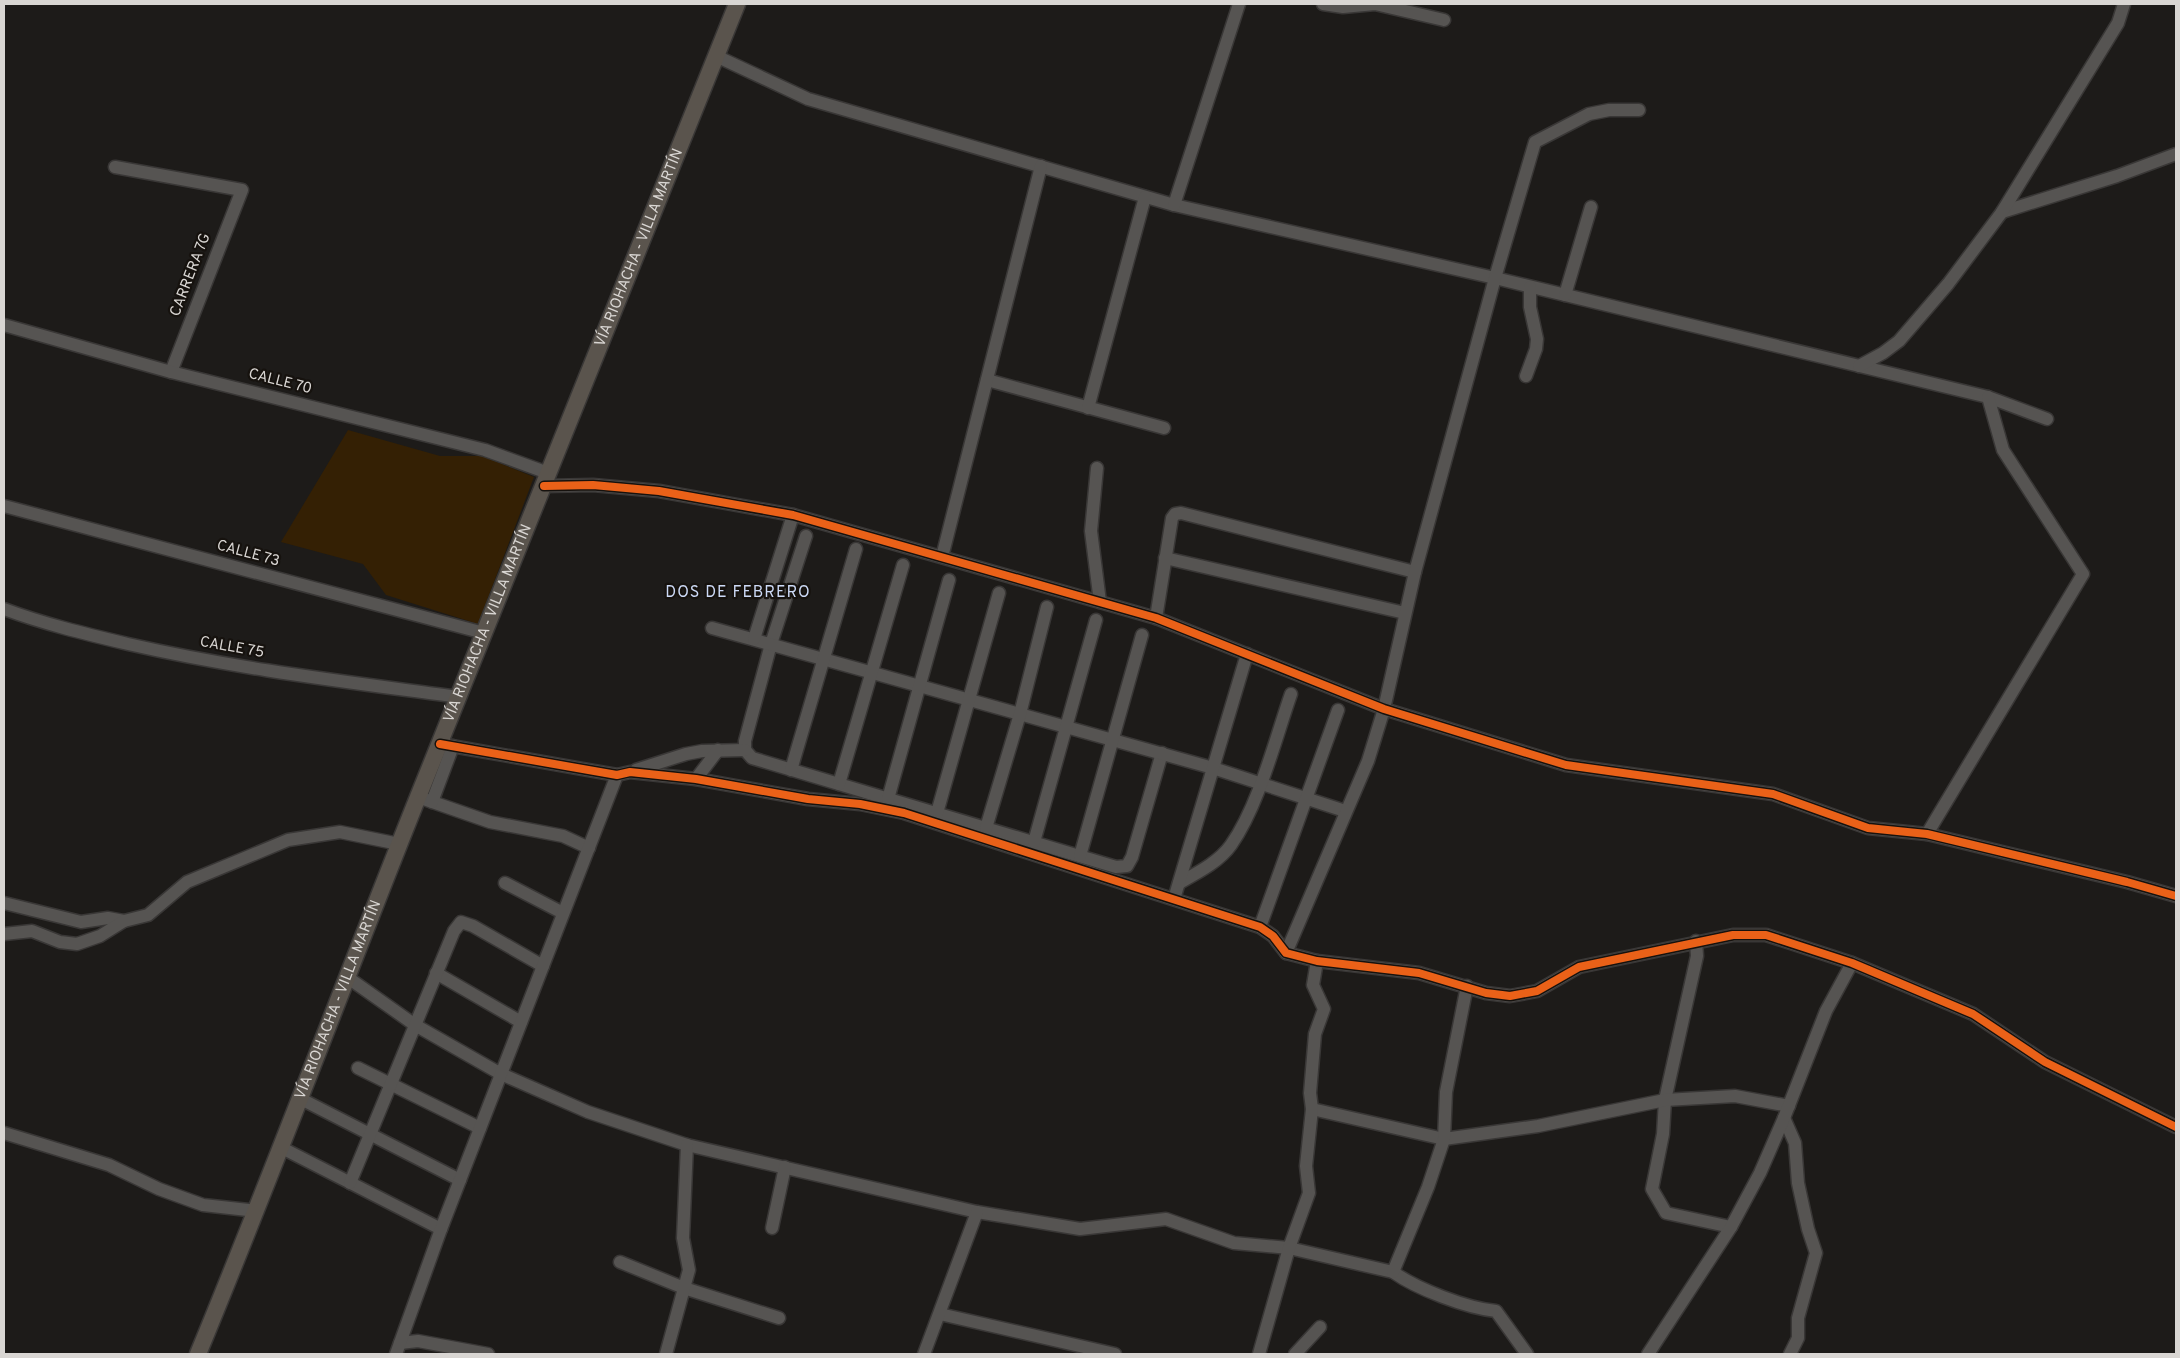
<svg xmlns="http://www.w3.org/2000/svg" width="2180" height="1358" font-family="Overpass,sans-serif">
<rect width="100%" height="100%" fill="#1d1b19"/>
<path fill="#342004" d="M348 430 440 456H482L534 477 478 624 386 595 363 564 281 542Z"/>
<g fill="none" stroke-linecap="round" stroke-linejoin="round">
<defs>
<g id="minor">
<path d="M1323 4 1343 7 1375 4 1444 20"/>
<path d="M716 56 808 99 1174 205 1495 278 1988 397 2047 419"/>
<path d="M115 167 242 190 171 372"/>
<path d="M1174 205 1239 4"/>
<path d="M2002 212 2117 176 2176 154"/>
<path d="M1565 295 1591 207"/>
<path d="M4 325 171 372 485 450 548 473"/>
<path d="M1859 366 1883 353 1899 341 1948 284 2002 212 2118 23 2124 4"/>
<path d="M1526 376 1536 349 1537 339 1530 307V287"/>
<path d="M987 380 1164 428"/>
<path d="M1088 408 1145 197"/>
<path d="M1097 468 1091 531 1100 602"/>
<path d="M544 486 593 485 659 491 793 515 1156 618 1384 709 1566 765 1773 794 1868 828 1927 834 2127 882 2176 896"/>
<path d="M4 506 484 633"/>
<path d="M806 536 771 644 745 741V750L752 758 1116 867 1127 866 1132 857 1162 753"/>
<path d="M942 557 1041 166"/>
<path d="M1165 558 1405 613"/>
<path d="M4 609C44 624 86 634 128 644 237 669 348 682 458 697"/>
<path d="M1156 618 1172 518 1175 514 1181 513 1415 572"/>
<path d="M712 628 1213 768 1345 811"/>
<path d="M754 639 793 515"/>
<path d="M440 744 617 775 630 772 696 779 808 799 860 804 904 813 1260 927 1273 936 1286 953 1317 961 1419 973 1486 993 1510 996 1537 991 1579 967 1733 935H1766L1852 963 1973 1014 2045 1062 2176 1127"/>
<path d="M636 770 686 754 702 751 745 750"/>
<path d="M791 770 856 549"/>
<path d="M696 779 718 750"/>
<path d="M839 784 903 565"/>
<path d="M418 797 490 822 563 836 589 848"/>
<path d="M888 799 949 580"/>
<path d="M432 802 453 746"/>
<path d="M937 813 999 593"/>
<path d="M986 828 1020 714 1047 607"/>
<path d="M1927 834 2083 574 2003 450 1988 397"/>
<path d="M1034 842 1096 620"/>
<path d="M1080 856 1142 635"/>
<path d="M505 883 563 913"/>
<path d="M1179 883C1197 873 1219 862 1231 845 1259 805 1275 740 1291 694"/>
<path d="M1174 899 1247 654"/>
<path d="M4 903 81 922 108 918 124 921"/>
<path d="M1260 927 1338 710"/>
<path d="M4 934 32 931 60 942 77 944 100 936 124 921 148 915 187 882 288 840 340 832 399 844"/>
<path d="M1696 941 1697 956 1665 1100 1663 1134 1652 1189 1666 1213 1731 1227"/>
<path d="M1286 953 1368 761 1384 709 1415 572 1495 278 1535 142 1589 114 1609 110H1639"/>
<path d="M436 973 521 1022"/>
<path d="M347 977 415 1025 501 1074 588 1112 687 1145 977 1212 1080 1229 1166 1219 1234 1243 1289 1248 1393 1272C1417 1289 1466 1308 1496 1311L1527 1354"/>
<path d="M358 1068 480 1128"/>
<path d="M299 1098 460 1180"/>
<path d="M1312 1109 1444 1139 1538 1126 1665 1100 1735 1096 1789 1106"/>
<path d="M1784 1118 1795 1143 1798 1183 1808 1229 1816 1253 1798 1318V1338L1790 1354"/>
<path d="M4 1133 109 1165 159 1189 203 1205 257 1211"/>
<path d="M280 1147 441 1229"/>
<path d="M350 1183 454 931 461 922 473 926 543 966"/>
<path d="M772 1228 785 1167"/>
<path d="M620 1262 684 1288 779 1318"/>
<path d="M1393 1272 1428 1187 1444 1139 1446 1092 1467 986"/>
<path d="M940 1314 1115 1354"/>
<path d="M400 1343 418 1341 488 1354"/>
<path d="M396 1354 441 1229 617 775"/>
<path d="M666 1354 689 1270 683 1238 687 1145"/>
<path d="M924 1354 977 1212"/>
<path d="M1259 1354 1289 1248 1309 1193 1306 1166 1312 1109 1310 1093 1315 1034 1324 1009 1313 985 1317 961"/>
<path d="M1295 1354 1320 1327"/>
<path d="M1648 1354 1731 1227 1760 1173 1784 1118 1826 1011 1852 963"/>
</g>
<g id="major">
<path id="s1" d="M198 1354C274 1170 344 982 418 797 524 533 631 269 737 4"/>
</g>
</defs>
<use href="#minor" stroke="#393736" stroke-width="15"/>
<use href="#major" stroke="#393736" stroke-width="19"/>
<use href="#minor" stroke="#565452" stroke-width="12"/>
<use href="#major" stroke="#5a544d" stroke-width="16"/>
<defs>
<g id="cycleway">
<path d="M544 486 593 485 659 491 793 515 1156 618 1384 709 1566 765 1773 794 1868 828 1927 834 2127 882 2176 896"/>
<path d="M440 744 617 775 630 772 696 779 808 799 860 804 904 813 1260 927 1273 936 1286 953 1317 961 1419 973 1486 993 1510 996 1537 991 1579 967 1733 935H1766L1852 963 1973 1014 2045 1062 2176 1127"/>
</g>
</defs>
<use href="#cycleway" stroke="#16120e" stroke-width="11"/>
<use href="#cycleway" stroke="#ea6118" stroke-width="8"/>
</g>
<g text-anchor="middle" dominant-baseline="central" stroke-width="4.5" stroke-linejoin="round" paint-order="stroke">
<g font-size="15" fill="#d9d6d3" stroke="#16120e">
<text stroke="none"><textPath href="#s1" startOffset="1191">VÍA RIOHACHA - VILLA MARTÍN</textPath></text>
<text transform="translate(191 275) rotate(-69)">CARRERA 7G</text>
<text transform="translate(280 382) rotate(14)">CALLE 70</text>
<text transform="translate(248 554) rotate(15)">CALLE 73</text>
<text stroke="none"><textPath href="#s1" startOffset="786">VÍA RIOHACHA - VILLA MARTÍN</textPath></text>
<text transform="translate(232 648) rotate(10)">CALLE 75</text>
<text stroke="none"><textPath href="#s1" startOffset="381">VÍA RIOHACHA - VILLA MARTÍN</textPath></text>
</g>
<g font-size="16" letter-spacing="1" fill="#cddaf6" stroke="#16120e">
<text x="738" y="593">DOS DE FEBRERO</text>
</g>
</g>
<rect width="2180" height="1358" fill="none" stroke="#d9d6d3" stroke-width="10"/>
</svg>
